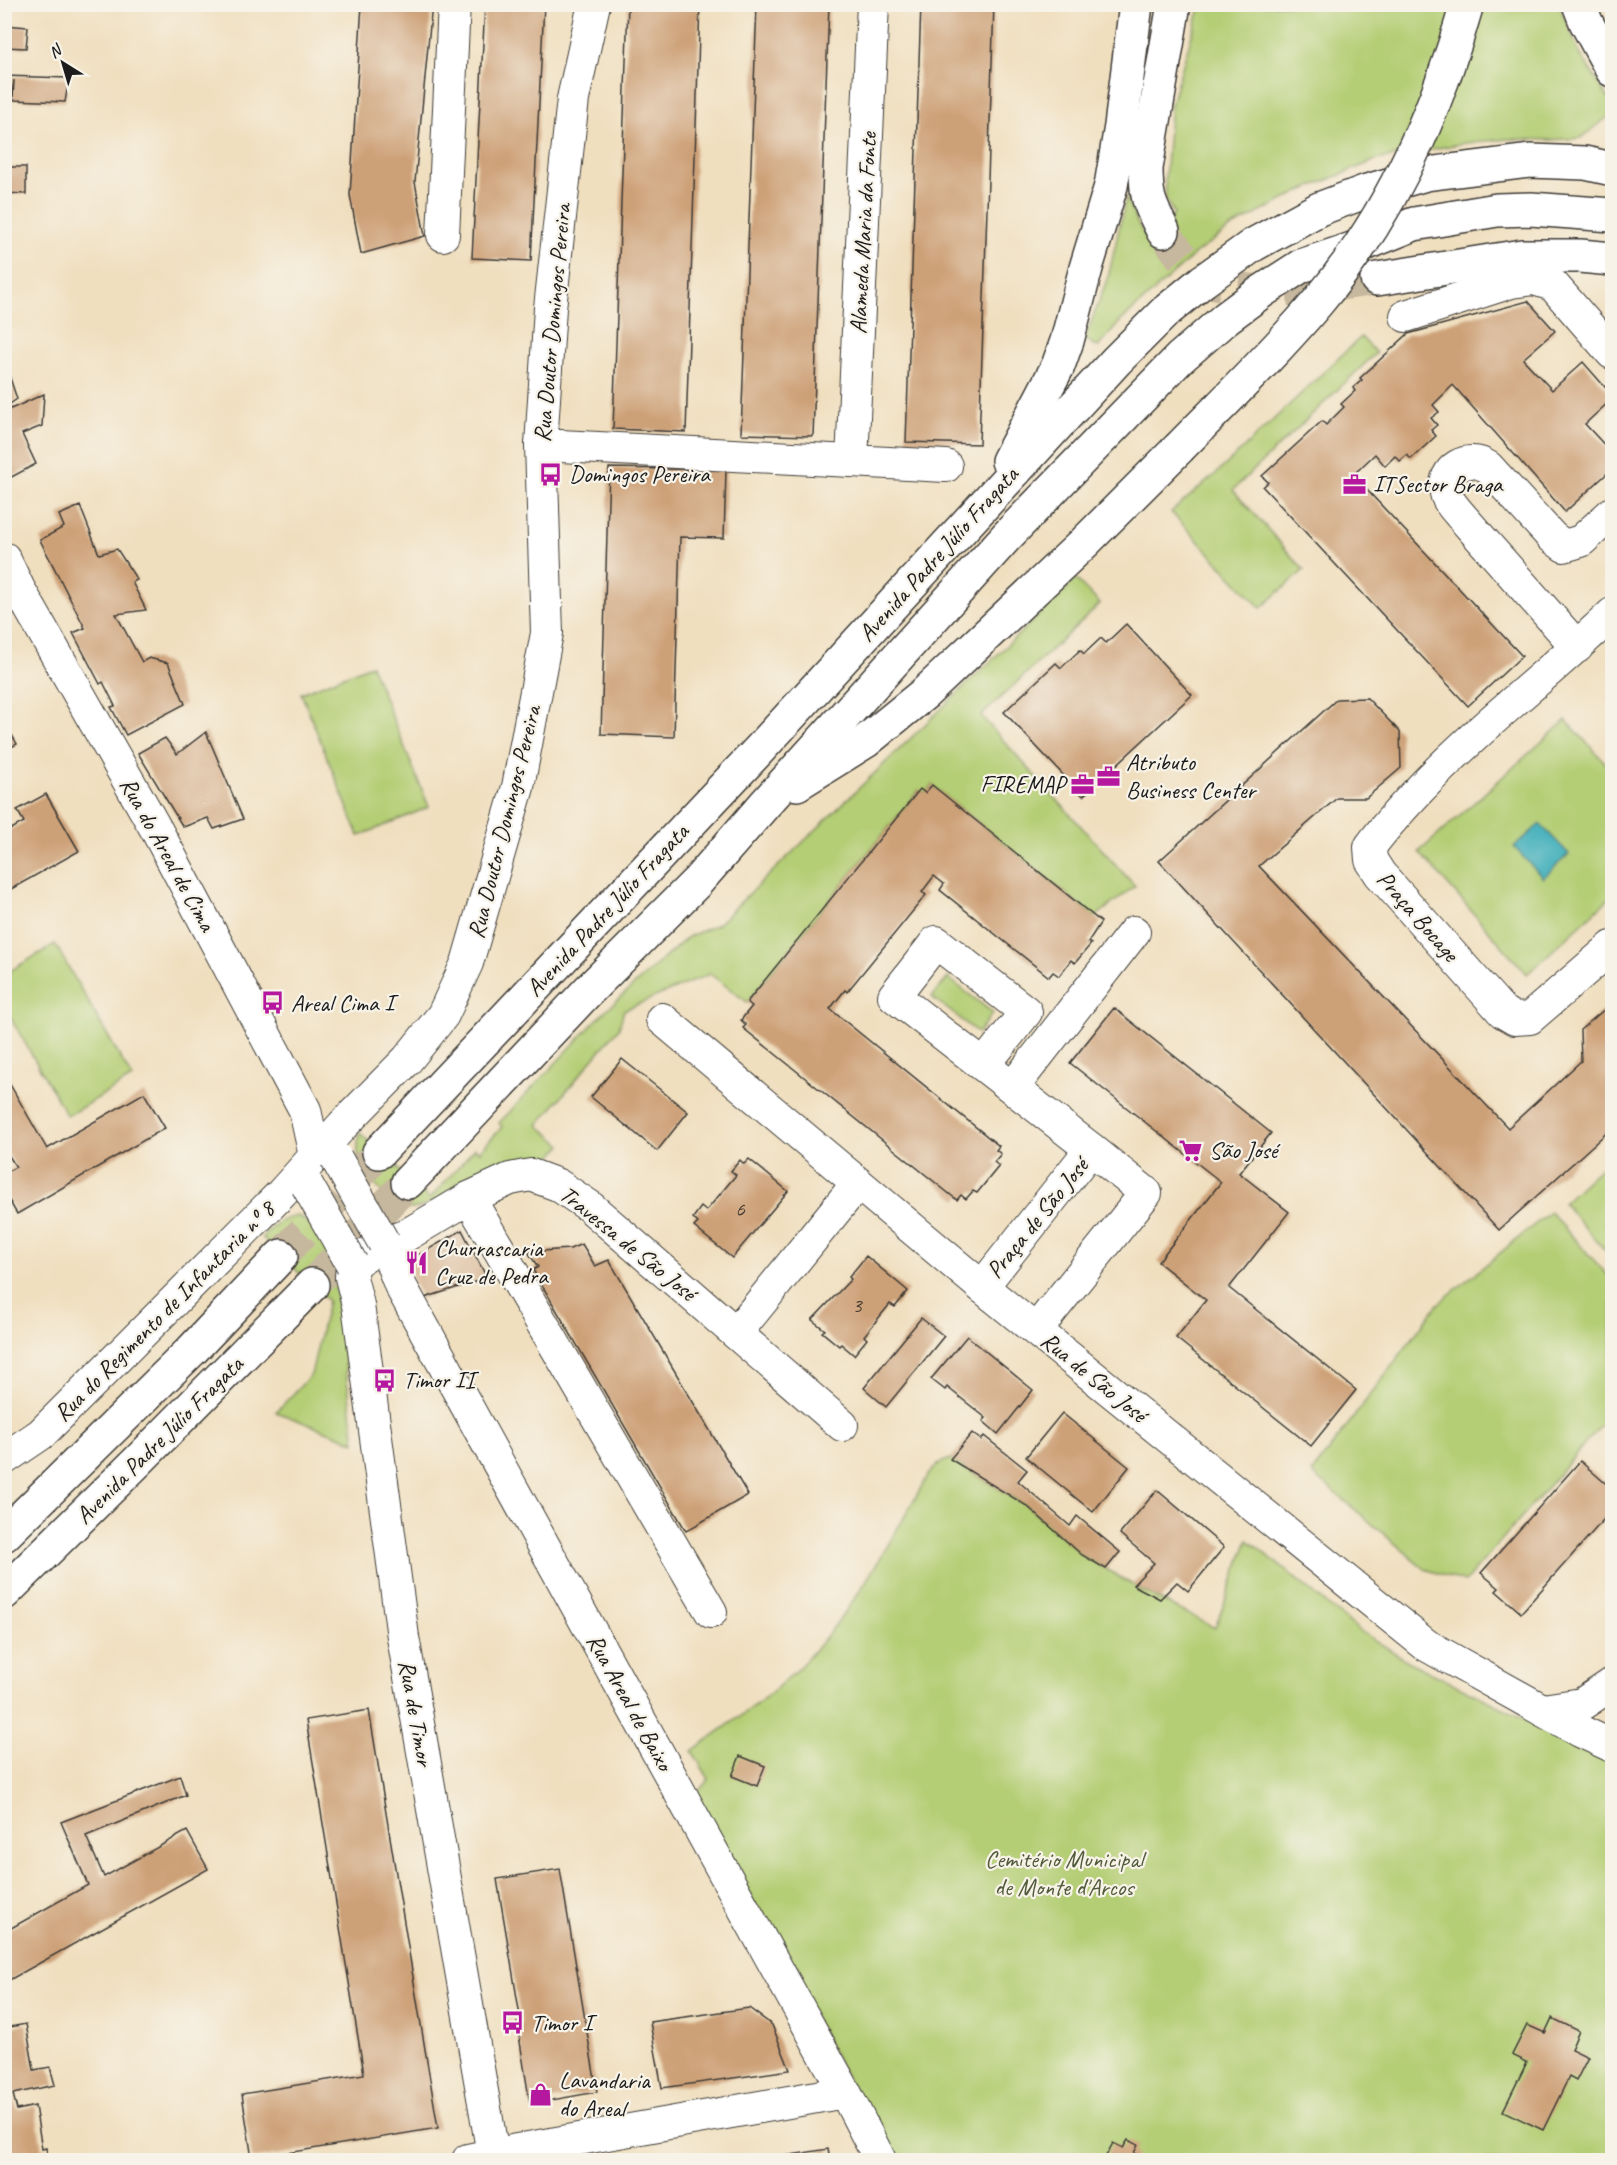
<svg xmlns="http://www.w3.org/2000/svg" width="1617" height="2165" font-family="Caveat,sans-serif">
<rect width="100%" height="100%" fill="#f7f3e8"/>
<filter id="ink" filterUnits="userSpaceOnUse"><feTurbulence type="fractalNoise" baseFrequency=".0167" numOctaves="2"/><feDisplacementMap in="SourceGraphic" scale="12" xChannelSelector="R" yChannelSelector="G"/><feConvolveMatrix kernelMatrix="1 2 1 2 8 2 1 2 1" color-interpolation-filters="sRGB"/></filter>
<filter id="wash" filterUnits="userSpaceOnUse"><feTurbulence type="fractalNoise" baseFrequency=".008" numOctaves="4" result="noise"/><feDisplacementMap in="SourceGraphic" scale="24" xChannelSelector="R" yChannelSelector="G"/><feGaussianBlur stdDeviation="1.35" result="paint"/><feColorMatrix in="noise" values="0 0 0 0 0 0 0 0 0 0 0 0 0 0 0 0 0 1.4 0 .05"/><feComposite in="paint" operator="in"/></filter>
<g filter="url(#wash)">
<rect width="100%" height="100%" fill="#f0dfbf"/>
<g fill="#b4ce74" stroke="#687548" stroke-width="1.5">
<path d="M1201 5H1559L1580 54 1612 104V114L1581 138 1552 140 1508 139 1465 143 1376 160 1301 191 1232 227 1195 254 1121 321 1098 347 1085 339 1109 274 1126 197 1138 224 1151 246 1174 214 1166 200 1165 179 1171 104Z"/>
<path d="M1361 337 1376 353 1233 490 1304 570 1261 608 1171 512 1218 472Z"/>
<path d="M1076 579 1100 604 981 716 1135 886 1095 917 932 785 925 793 919 790 747 1002 710 974 624 1010 619 1028 538 1125 562 1145 550 1159C520 1155 491 1161 466 1178 450 1188 430 1209 410 1209 394 1208 380 1191 370 1179 358 1165 355 1151 360 1133L430 1199 475 1148 479 1152 502 1127 499 1123 605 1011 688 937 718 924Z"/>
<path d="M371 665 429 807 359 836 301 693Z"/>
<path d="M1566 720 1612 770V896L1527 974 1419 852Z"/>
<path d="M55 944 132 1078 67 1116 5 1008V974Z"/>
<path d="M948 978 993 1013 978 1033 932 997Z"/>
<path d="M1612 1157V1258L1563 1203Z"/>
<path d="M1550 1212 1612 1280V1413L1465 1582 1425 1569 1312 1473 1438 1304Z"/>
<path d="M298 1216C321 1230 324 1237 332 1262L355 1442 276 1412 311 1375 328 1301 262 1237C273 1226 281 1218 298 1216Z"/>
<path d="M950 1459 1027 1506 1082 1555 1143 1591 1215 1628 1248 1540 1360 1631 1411 1663 1612 1761V2160H890L696 1794 709 1779 692 1751C730 1723 771 1697 803 1663 856 1608 891 1539 929 1474L938 1464Z"/>
</g>
<path fill="#40afbb" stroke="#2e666c" stroke-width="1.5" d="M1540 824 1569 854 1543 878 1514 847Z"/>
<g id="blocks">
<g fill="#cda178">
<path d="M362 4H432L415 182 425 236 361 254 350 195Z"/>
<path d="M485 4H544L531 261 472 258Z"/>
<path d="M628 4H700L686 432 613 429Z"/>
<path d="M757 4H829L813 436 741 434Z"/>
<path d="M921 4H994L979 444 906 442Z"/>
<path d="M4 25 28 27 26 48 4 47Z"/>
<path d="M4 76 69 78 65 102 13 100 14 80 12 94 4 93Z"/>
<path d="M4 167H26V194L4 193Z"/>
<path d="M1528 301 1555 331 1523 359 1552 390 1583 362 1612 395V399L1585 424 1612 453V469L1565 512 1453 385 1433 405 1439 412 1431 418 1437 425 1431 430 1436 436 1411 459 1407 455 1400 461 1395 456 1385 466 1375 454 1353 475 1522 656 1468 706 1263 487 1268 482 1262 476 1322 421 1326 425 1344 407 1341 404 1355 391 1353 388 1362 380 1360 378 1408 334Z"/>
<path d="M9 375 17 399 4 408V376Z"/>
<path d="M44 394 42 426 22 434 36 464 4 481V412Z"/>
<path d="M609 468 726 470 724 538 680 537 674 737 601 734Z"/>
<path d="M80 506 99 554 117 549 137 580 132 582 146 610 116 614 142 662 149 658 168 663 185 704 126 735 111 707 115 706 103 682 100 684 73 633 85 628 40 540 64 527 59 515Z"/>
<path d="M1126 624 1192 695 1083 796 1004 712 1056 663 1061 668 1080 650 1084 654 1101 638 1106 643Z"/>
<path d="M1367 698 1400 732 1401 768 1366 798H1337L1259 866 1508 1128 1581 1061 1580 1030 1612 1003V1128L1499 1230 1159 861 1337 699Z"/>
<path d="M4 721 17 744 4 751Z"/>
<path d="M206 732 243 819 214 829 208 818 183 827 138 753 165 738 177 754Z"/>
<path d="M932 785 1101 922 1088 942 1091 944 1075 963 1071 960 1059 976 1053 972 1049 977 940 890 944 884 934 876 922 892 926 895 847 992 845 990 830 1009 999 1146 996 1150 1001 1154 994 1162 999 1166 977 1193 973 1191 966 1199 961 1195 957 1200 743 1028 746 1025 741 1020 752 1006 747 1002 920 789 925 793Z"/>
<path d="M46 794 79 851 4 893V833L24 822 17 810Z"/>
<path d="M1114 1008 1271 1133 1239 1173 1289 1212 1229 1288 1356 1390 1311 1446 1176 1338 1206 1300 1158 1262 1221 1182 1070 1063Z"/>
<path d="M622 1059 688 1112 657 1151 591 1097Z"/>
<path d="M4 1074 47 1149 144 1093 165 1128 17 1214 4 1192V1173L16 1167 4 1148Z"/>
<path d="M749 1159 788 1191 732 1258 694 1227 698 1223 693 1218 701 1207 706 1211 736 1175 731 1171 740 1160 744 1164Z"/>
<path d="M462 1230 487 1278 421 1299 406 1262Z"/>
<path d="M582 1244 595 1266 609 1260 748 1495 686 1531 533 1270 538 1267 528 1252 570 1249Z"/>
<path d="M866 1256 908 1291 895 1307 890 1304 864 1336 867 1339 854 1355 841 1344 839 1346 822 1332 825 1330 812 1320 851 1279 849 1277Z"/>
<path d="M921 1318 944 1336 886 1407 864 1388Z"/>
<path d="M967 1336 1033 1390 998 1434 983 1421 986 1418 947 1387 945 1390 931 1379Z"/>
<path d="M1062 1413 1129 1467 1093 1512 1026 1457Z"/>
<path d="M972 1433 981 1440 984 1436 1027 1470 1018 1481 1070 1526 1077 1516 1120 1552 1106 1569 1082 1555 1027 1506 950 1459Z"/>
<path d="M1580 1461 1612 1489V1510L1521 1613 1496 1591 1499 1588 1481 1573Z"/>
<path d="M1157 1490 1224 1547 1188 1591 1177 1582 1160 1599 1133 1585 1154 1563 1120 1534Z"/>
<path d="M369 1710 438 2128 252 2159 242 2094 364 2074 306 1720Z"/>
<path d="M740 1756 765 1766 757 1786 732 1776Z"/>
<path d="M180 1776 186 1795 86 1836 104 1877 187 1831 208 1869 4 1983V1932L88 1885 61 1822Z"/>
<path d="M560 1869 597 2092 530 2104 517 2023 521 2022 497 1879Z"/>
<path d="M749 2008 772 2025 790 2070 662 2088 650 2022Z"/>
<path d="M1552 2018 1579 2031 1571 2049 1588 2057 1576 2081 1569 2077 1543 2130 1503 2111 1527 2062 1512 2055 1527 2025 1545 2033Z"/>
<path d="M26 2024 34 2070 50 2067 55 2085 13 2094 17 2110 35 2106 42 2149 46 2148 48 2160H4V2028Z"/>
<path d="M1128 2140 1138 2145 1134 2153 1138 2155 1135 2160H1104L1113 2143 1123 2148Z"/>
<path d="M828 2149 830 2160H766L765 2159Z"/>
</g>
</g>
</g>
<g filter="url(#ink)">
<use href="#blocks" fill-opacity="0" stroke="#3c3934" stroke-width="1.5"/>
<g fill="none" stroke-linecap="round" stroke-linejoin="round">
<g stroke="#c6b89e" stroke-width="33" stroke-dasharray="33 16" stroke-linecap="butt">
<path d="M1163 231C1176 249 1188 268 1207 279 1249 302 1331 284 1377 279"/>
<path d="M281 1256 379 1152"/>
<path d="M312 1285 408 1182"/>
</g>
<defs>
<g id="minor">
<path d="M443 235 454 4"/>
<path d="M1406 316 1511 282 1534 279 1553 285 1612 353"/>
<path d="M541 445 946 466"/>
<path d="M852 461 873 4"/>
<path d="M4 558 19 589 157 831 305 1110 315 1156"/>
<path d="M1612 614C1550 673 1480 726 1420 789 1402 808 1385 826 1370 847L1371 860 1380 874 1503 1012 1515 1019 1530 1018 1612 947"/>
<path d="M1577 647 1462 517C1456 510 1448 502 1446 493 1442 468 1468 454 1488 467L1552 537 1564 546 1581 541 1612 513"/>
<path d="M662 1019 982 1287 1426 1645 1580 1731 1612 1746"/>
<path d="M984 1065 1026 1012 936 942 894 996 1091 1149"/>
<path d="M1013 1087 1134 932"/>
<path d="M469 1198 711 1612"/>
<path d="M384 1243 400 1285 845 2092 880 2160"/>
<path d="M982 1287 1091 1149 1146 1193 1036 1330"/>
<path d="M736 1333 857 1184"/>
<path d="M4 1459 41 1434 282 1193 343 1125 407 1060 443 1015 467 963 518 787 547 633 541 445 550 308 573 99 594 4"/>
<path d="M1543 1710 1582 1704 1612 1684"/>
<path d="M468 2160 517 2150 845 2092"/>
<path d="M494 2160 403 1637 358 1305 351 1277 352 1264 384 1243 405 1236 469 1198 510 1179 531 1175 558 1185 589 1206 842 1425"/>
</g>
<g id="highway">
<path d="M1579 4 1586 22 1612 70"/>
<path d="M1163 231C1150 204 1146 200 1146 168L1174 4"/>
<path d="M1377 279 1522 256H1580L1612 259"/>
<path d="M1008 461 1058 366 1067 341 1086 268 1111 186 1121 126 1136 4"/>
<path d="M797 784 866 741 925 693 1085 542 1179 448"/>
<path d="M379 1152 759 750 1116 361 1165 312 1203 281 1253 245 1319 209 1367 191 1426 174 1530 161 1585 163 1612 169"/>
<path d="M408 1182 588 991 697 882 765 804 1007 536 1180 358 1226 318 1261 292 1301 266 1352 249 1414 224 1497 210 1531 209 1612 215"/>
<path d="M4 1535 192 1350 281 1256"/>
<path d="M4 1593 138 1461 312 1285"/>
</g>
</defs>
<use href="#minor" stroke="#3c3934" stroke-width="34"/>
<use href="#highway" stroke="#3c3934" stroke-width="36"/>
<use href="#minor" stroke="#fff" stroke-width="32"/>
<use href="#highway" stroke="#fff" stroke-width="33"/>
<defs>
<g id="minor-bridge">
<path d="M336 1158 384 1243"/>
<path d="M307 1185 352 1264"/>
</g>
<path id="highway-bridge" d="M1179 448C1225 401 1274 354 1317 303 1389 218 1437 111 1467 4"/>
</defs>
<use href="#minor-bridge" stroke="#3c3934" stroke-width="34" stroke-linecap="butt"/>
<use href="#highway-bridge" stroke="#3c3934" stroke-width="36" stroke-linecap="butt"/>
<use href="#minor-bridge" stroke="#fff" stroke-width="32"/>
<use href="#highway-bridge" stroke="#fff" stroke-width="33"/>
</g>
</g>
<defs>
<symbol id="bus-bare" viewBox="-9 -9 18 18"><path d="M-5-6H5V4H4V6H2V4H-2V6H-4V4H-5ZM-3.5-4V0h7V-4ZM-3.5 1.2v1.5H-2V1.2ZM2 1.2v1.5H3.5V1.2Z" fill="#b5179e" stroke="#f7f3e8" stroke-width="2.5" paint-order="stroke"/></symbol>
<symbol id="office-bare" viewBox="-9 -9 18 18"><path d="M-6-3h4V-5.5h4V-3h4V5H-6ZM-1-4.5V-3h2v-1.5ZM-6 0V1H6V0Z" fill="#b5179e" stroke="#f7f3e8" stroke-width="2.5" paint-order="stroke"/></symbol>
<symbol id="supermarket-bare" viewBox="-9 -9 18 18"><path d="M-6-5.5h2.5l.6 2H6L4.5 2H-2.5L-4.4-4H-6ZM-1.5 3.2a1.3 1.3 0 1 0 .1 0ZM3 3.2a1.3 1.3 0 1 0 .1 0Z" fill="#b5179e" stroke="#f7f3e8" stroke-width="2.5" paint-order="stroke"/></symbol>
<symbol id="restaurant-bare" viewBox="-9 -9 18 18"><path d="M-5-6h1v4h1v-4h1v4h1v-4h1v5L-1.5 .5V6h-2V.5L-5-1ZM5-6V6H3V1.5H1.5Q1.5-4 5-6Z" fill="#b5179e" stroke="#f7f3e8" stroke-width="2.5" paint-order="stroke"/></symbol>
<symbol id="shop-bare" viewBox="-9 -9 18 18"><path d="M-5-2.5h2.3a2.7 3.5 0 0 1 5.4 0H5L5.5 6h-11ZM-1.5-2.5h3a1.5 2.3 0 0 0-3 0Z" fill="#b5179e" stroke="#f7f3e8" stroke-width="2.5" paint-order="stroke"/></symbol>
</defs>
<g fill-rule="evenodd">
<use href="#bus-bare" x="534" y="458" width="33" height="33"/>
<use href="#office-bare" x="1338" y="468" width="33" height="33"/>
<use href="#office-bare" x="1092" y="760" width="33" height="33"/>
<use href="#office-bare" x="1066" y="768" width="33" height="33"/>
<use href="#bus-bare" x="256" y="986" width="33" height="33"/>
<use href="#supermarket-bare" x="1174" y="1134" width="33" height="33"/>
<use href="#restaurant-bare" x="400" y="1246" width="33" height="33"/>
<use href="#bus-bare" x="368" y="1364" width="33" height="33"/>
<use href="#bus-bare" x="496" y="2006" width="33" height="33"/>
<use href="#shop-bare" x="524" y="2078" width="33" height="33"/>
</g>
<g text-anchor="middle" dominant-baseline="central" stroke-width="4.5" stroke-linejoin="round" paint-order="stroke">
<g font-size="21" fill="#483d33">
<text x="740" y="1209">6</text>
<text x="857" y="1305">3</text>
</g>
<g font-size="24" fill="#1c1c1c" stroke="#f7f3e8">
<text transform="translate(863 233) rotate(-87)">Alameda Maria da Fonte</text>
<text transform="translate(552 323) rotate(-85)">Rua Doutor Domingos Pereira</text>
<text transform="translate(938 554) rotate(-48)">Avenida Padre Júlio Fragata</text>
<text transform="translate(504 822) rotate(-76)">Rua Doutor Domingos Pereira</text>
<text transform="translate(168 854) rotate(61)">Rua do Areal de Cima</text>
<text transform="translate(607 910) rotate(-47)">Avenida Padre Júlio Fragata</text>
<text transform="translate(1418 916) rotate(49)">Praça Bocage</text>
<text transform="translate(1037 1218) rotate(-51)">Praça de São José</text>
<text transform="translate(628 1243) rotate(39)">Travessa de São José</text>
<text transform="translate(164 1311) rotate(-45)">Rua do Regimento de Infantaria nº 8</text>
<text transform="translate(1094 1377) rotate(39)">Rua de São José</text>
<text transform="translate(159 1440) rotate(-45)">Avenida Padre Júlio Fragata</text>
<text transform="translate(630 1702) rotate(61)">Rua Areal de Baixo</text>
<text transform="translate(416 1713) rotate(80)">Rua de Timor</text>
</g>
<g font-size="24" fill="#1c1c1c" stroke="#f7f3e8" text-anchor="start">
<text x="569" y="474">Domingos Pereira</text>
<text x="1373" y="484">ITSector Braga</text>
<text x="1126" y="762">Atributo<tspan x="1126" dy="28">Business Center</tspan></text>
<text x="1065" y="784" text-anchor="end">FIREMAP</text>
<text x="291" y="1003">Areal Cima I</text>
<text x="1209" y="1150">São José</text>
<text x="435" y="1248">Churrascaria<tspan x="435" dy="28">Cruz de Pedra</tspan></text>
<text x="403" y="1380">Timor II</text>
<text x="531" y="2023">Timor I</text>
<text x="559" y="2080">Lavandaria<tspan x="559" dy="28">do Areal</tspan></text>
</g>
<g font-size="24" fill="#515a3b" stroke="#f7f3e8">
<text x="1064" y="1859">Cemitério Municipal<tspan x="1064" dy="28">de Monte d'Arcos</tspan></text>
</g>
</g>
<rect width="1617" height="2165" fill="none" stroke="#f7f3e8" stroke-width="24"/>
<g transform="translate(63 63) rotate(323)" stroke="#f7f3e8" stroke-width="4.5" paint-order="stroke">
<path d="M0-4.5L10 22L0 15L-10 22Z" fill="#1c1c1c"/>
<text y="-9" font-size="16" font-weight="bold" text-anchor="middle" fill="#1c1c1c">N</text>
</g>
</svg>
